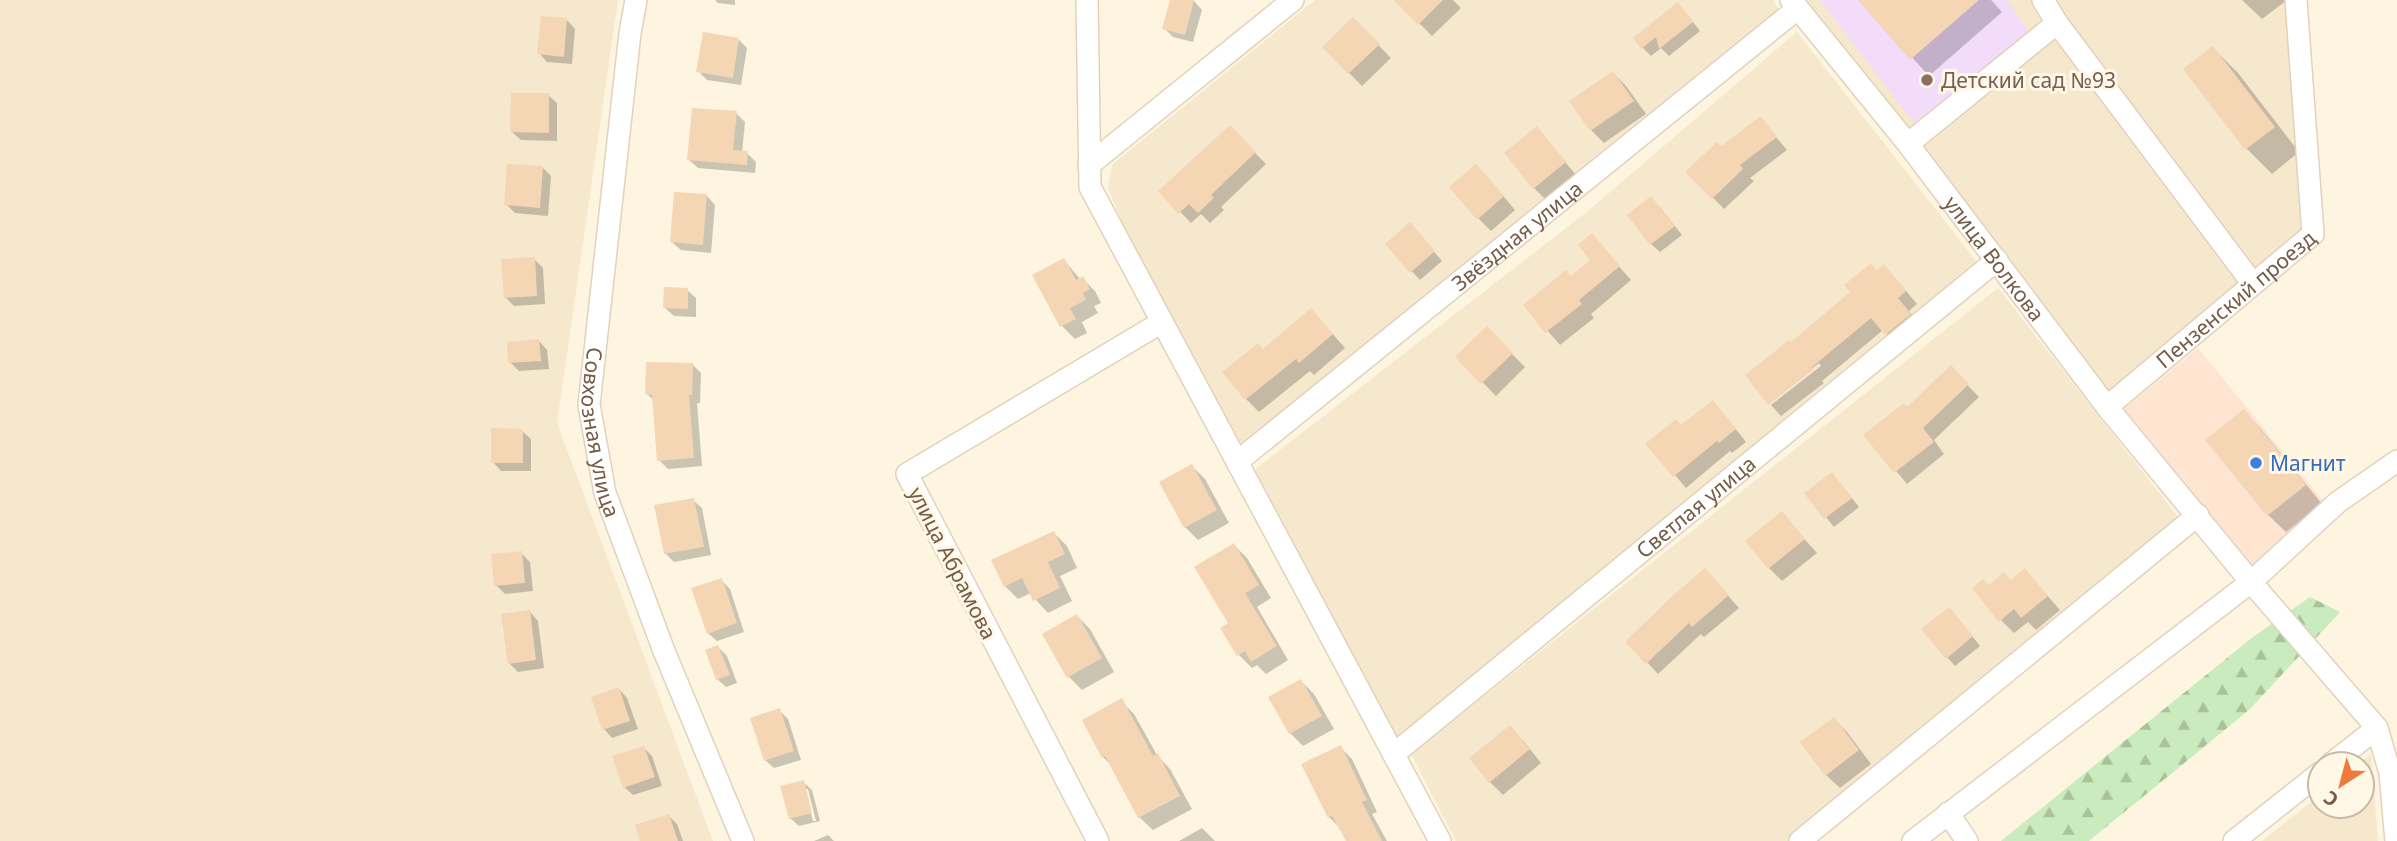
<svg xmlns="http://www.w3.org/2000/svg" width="2397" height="841" font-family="'Noto Sans',sans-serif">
<defs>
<pattern id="forest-firs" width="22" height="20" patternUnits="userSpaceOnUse" patternTransform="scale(1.75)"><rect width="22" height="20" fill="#caebbd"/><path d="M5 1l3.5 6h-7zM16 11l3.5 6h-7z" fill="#a9c29b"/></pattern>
</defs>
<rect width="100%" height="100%" fill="#fdf5df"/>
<g fill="#f5e8cd">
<path d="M0 0H618L557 423 713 841H0Z"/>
<path d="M1315 0H1773L1781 12 1239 452 1141 267 1108 188 1112 165Z"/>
<path d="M1805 0H2284L2304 230 2110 394Z"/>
<path d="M1797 32 1980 266 1398 741 1253 471 1588 211Z"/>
<path d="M1998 288 2182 522 1794 841H1456L1411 754Z"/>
<path d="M2371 754 2378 841H2262L2320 795V806H2362V764H2358Z"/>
</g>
<path fill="#fee5d2" d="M2198 348 2324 502 2252 566 2124 409Z"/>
<path fill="#f2dcf9" d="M1820 0H2007L2031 36 1914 123Z"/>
<path fill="url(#forest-firs)" d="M2310 597 2340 612 2249 710 2089 841H2001L2253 637Z"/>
<g fill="#0003" fill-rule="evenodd">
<path d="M715 0H735V5L718 3Z"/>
<path d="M1172 0 1194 1 1202 10 1193 42 1173 37 1164 28Z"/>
<path d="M1396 0H1453L1461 8 1432 36Z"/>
<path d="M1860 0H1991L2002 12 1929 76Z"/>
<path d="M2242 0H2287L2262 19Z"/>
<path d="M1686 13 1700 31 1669 56 1661 48 1651 56 1642 47Z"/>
<path d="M1353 19 1391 58 1362 86 1324 47Z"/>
<path d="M567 20 575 29 572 64 547 62 539 53Z"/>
<path d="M739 40 747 48 741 85 707 80 698 71Z"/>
<path d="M2213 48 2238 73 2299 152 2272 174 2247 149Z"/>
<path d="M1613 73 1626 86 1646 114 1604 143 1591 130Z"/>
<path d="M548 95 557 103V141L521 140 512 132Z"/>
<path d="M736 113 745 122 742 153H747L756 162 755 173 698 168 689 160Z"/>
<path d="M1760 118 1787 150 1750 178 1754 181 1724 209 1688 172Z"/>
<path d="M1230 127 1266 164 1221 207 1224 210 1210 223 1201 214 1191 223 1160 191Z"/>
<path d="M1537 129 1577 176 1547 201 1534 188Z"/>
<path d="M543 168 551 176 548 216 515 213 506 204Z"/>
<path d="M1489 179 1515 210 1491 231 1478 218Z"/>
<path d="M707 196 715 205 711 253 681 250 672 242Z"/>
<path d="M1660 207 1682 235 1660 252 1651 244Z"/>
<path d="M1418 233 1442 261 1420 280 1387 245Z"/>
<path d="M1592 236 1631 280 1591 314 1594 318 1560 345 1525 305 1572 278 1593 260Z"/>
<path d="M534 259 543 268 545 304 514 306 505 297Z"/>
<path d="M1064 260 1080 279 1082 278 1095 291 1101 303 1094 306 1098 313 1082 322 1087 333 1075 339 1062 326 1035 276Z"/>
<path d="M1877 272 1896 279 1917 304 1909 311 1922 327 1899 346 1883 330 1822 381 1824 383 1781 416 1771 405 1821 366 1819 363 1768 402 1791 344Z"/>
<path d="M687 290 696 298V317L674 316 665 308Z"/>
<path d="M1324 324 1345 348 1314 375 1310 371 1259 412 1246 399 1263 351Z"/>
<path d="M1487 329 1525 367 1496 396 1458 357Z"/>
<path d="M539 341 547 350 549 369 519 371 510 362Z"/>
<path d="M692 364 701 373 700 403H697L702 466 668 469 659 460 655 401 647 394Z"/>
<path d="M1951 368 1979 397 1934 440 1944 454 1907 484 1866 435 1907 409Z"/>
<path d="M2244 411 2261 429 2322 504 2286 532 2268 515 2208 440Z"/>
<path d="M1724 414 1746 442 1732 453 1730 451 1686 488 1648 444 1682 427Z"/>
<path d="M522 431 531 439V471H501L493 462Z"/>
<path d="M1192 466 1205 479 1229 523 1198 540 1185 527Z"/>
<path d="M1840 483 1859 507 1834 527 1806 493Z"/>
<path d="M693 500 702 508 711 555 674 562 665 553Z"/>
<path d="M1782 514 1817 553 1782 581 1769 568Z"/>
<path d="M1054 533 1067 546 1077 568 1060 576 1072 601 1048 613 1035 599 1031 593 1018 599 1005 586Z"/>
<path d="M1234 545 1247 558 1271 598 1257 607 1288 660 1266 674 1257 665 1252 668 1239 655 1231 624Z"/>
<path d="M521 553 530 562 533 591 505 594 496 585Z"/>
<path d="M2025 570 2060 610 2036 630 2028 622 2014 633 2001 620 1989 587 2011 582Z"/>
<path d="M721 580 730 589 744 632 717 641 708 633Z"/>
<path d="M1716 582 1739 608 1704 637 1701 634 1658 674 1647 662Z"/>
<path d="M530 612 538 621 544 668 518 672 509 663Z"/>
<path d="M1077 616 1090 629 1114 672 1082 690 1069 677 1044 635Z"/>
<path d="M1957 617 1980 646 1955 666 1947 657Z"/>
<path d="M718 647 727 656 737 683 726 687 717 679Z"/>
<path d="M1301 681 1314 694 1334 729 1303 746 1290 733Z"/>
<path d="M619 689 627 698 638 729 612 738 604 729Z"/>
<path d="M1121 701 1134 714 1157 755 1170 769 1192 809 1153 830 1139 817 1112 766 1103 757Z"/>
<path d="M779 710 788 719 801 760 774 768 765 760Z"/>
<path d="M1834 719 1847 732 1871 764 1840 788 1826 775Z"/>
<path d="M1523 740 1541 763 1503 795 1490 782Z"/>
<path d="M1340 747 1352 759 1377 812 1372 814 1387 841H1348L1341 829 1329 817Z"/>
<path d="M644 748 652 756 662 786 633 795 624 787Z"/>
<path d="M803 782 812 790 820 821 799 826 790 818ZM804 789H808L816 821H813Z"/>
<path d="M669 816 677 824 683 841H642Z"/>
<path d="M1202 828 1215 841H1179Z"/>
<path d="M828 835 834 841H814Z"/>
</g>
<g fill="#f4d6b5">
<path d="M1170 0H1194L1185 35 1162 29Z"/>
<path d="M1394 0H1443L1418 25Z"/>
<path d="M1858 0H1979L1910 60Z"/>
<path d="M1678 2 1693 22 1659 49 1656 37 1641 49 1633 38Z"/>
<path d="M541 16 567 18 564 57 537 54Z"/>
<path d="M1353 17 1380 44 1348 74 1322 47Z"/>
<path d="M703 32 739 38 733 78 696 72Z"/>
<path d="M2213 46 2275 127 2245 150 2183 69Z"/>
<path d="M1613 71 1634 101 1590 131 1569 101Z"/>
<path d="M511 93H549V133L510 132Z"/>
<path d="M692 108 737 111 733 150 748 151 747 165 687 160Z"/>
<path d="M1761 116 1777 137 1740 165 1743 169 1712 199 1685 172 1717 142 1721 146Z"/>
<path d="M1230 125 1256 152 1211 195 1214 198 1198 213 1189 204 1178 214 1158 191Z"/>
<path d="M1537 126 1566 162 1533 189 1504 153Z"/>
<path d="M507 164 543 166 540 208 504 205Z"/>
<path d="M1476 164 1504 196 1477 220 1449 187Z"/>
<path d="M674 192 707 194 703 245 670 242Z"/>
<path d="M1651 196 1675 226 1650 245 1627 215Z"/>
<path d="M1410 222 1435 251 1410 273 1385 244Z"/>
<path d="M1592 233 1620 266 1579 300 1582 304 1545 333 1523 305 1566 270 1571 276 1590 260 1578 245Z"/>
<path d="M535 257 537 296 504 298 501 259Z"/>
<path d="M1064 258 1076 280 1083 276 1090 289 1083 293 1086 300 1070 308 1076 319 1060 327 1032 275Z"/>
<path d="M1871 263 1877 270 1884 264 1906 291 1898 298 1911 314 1885 335 1871 318 1811 368 1813 370 1768 405 1745 375 1789 340 1791 342 1850 292 1844 285Z"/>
<path d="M664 287 688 288V309L663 308Z"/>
<path d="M1311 308 1333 334 1299 363 1296 359 1245 400 1222 372 1258 343 1263 349Z"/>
<path d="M1487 326 1513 353 1481 384 1455 357Z"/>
<path d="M539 339 541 361 508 363 507 342Z"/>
<path d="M646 362 693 363 692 395H689L694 458 657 461 652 395 645 394Z"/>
<path d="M1951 365 1969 384 1923 428 1934 442 1894 473 1863 435 1904 403 1907 407Z"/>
<path d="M1713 400 1736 429 1719 443 1717 441 1673 477 1645 444 1676 419 1681 425Z"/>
<path d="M2244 409 2306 485 2267 516 2205 440Z"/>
<path d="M491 428 523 429V463H491Z"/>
<path d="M1192 464 1217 510 1184 528 1159 482Z"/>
<path d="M1832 472 1852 498 1824 519 1804 493Z"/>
<path d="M694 498 704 547 664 554 654 505Z"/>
<path d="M1782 511 1805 539 1768 569 1745 541Z"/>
<path d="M1054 531 1065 554 1048 562 1060 588 1033 601 1022 578 1004 587 991 560Z"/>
<path d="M1234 543 1259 585 1245 593 1277 646 1251 662 1245 651 1237 656 1220 628 1228 623 1194 567Z"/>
<path d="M522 551 525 583 494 586 491 554Z"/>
<path d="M1705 568 1729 595 1692 627 1689 623 1646 664 1625 642 1668 600Z"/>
<path d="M2025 568 2048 596 2021 618 2014 609 1999 622 1972 588 1983 579 1989 585 2004 572 2011 580Z"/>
<path d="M722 578 737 623 707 634 691 588Z"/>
<path d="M1949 607 1973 636 1946 659 1921 629Z"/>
<path d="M530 610 536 660 508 664 501 614Z"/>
<path d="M1077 614 1102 658 1067 678 1042 634Z"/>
<path d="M718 645 730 675 716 680 705 650Z"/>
<path d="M1301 679 1322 716 1289 734 1268 697Z"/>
<path d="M619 687 630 721 602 730 591 697Z"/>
<path d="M1122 698 1153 756 1158 753 1180 796 1138 818 1105 756 1102 758 1082 720Z"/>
<path d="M780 708 794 751 764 761 750 718Z"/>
<path d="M1834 717 1859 750 1825 776 1800 742Z"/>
<path d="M1510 725 1530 749 1489 783 1469 758Z"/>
<path d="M1341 745 1367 800 1362 802 1382 841H1346L1332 816 1328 818 1301 764Z"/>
<path d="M644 746 655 777 623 788 612 756Z"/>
<path d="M804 780 812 813 789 819 780 786Z"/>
<path d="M669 814 678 841H640L635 825Z"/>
</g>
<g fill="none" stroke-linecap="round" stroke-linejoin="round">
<defs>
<g id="minor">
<path id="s1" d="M636 0 630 33 589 405 605 493 664 651 743 841"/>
<path d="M1087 0 1090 187 1440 841"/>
<path id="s2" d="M1791 0 1908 144 2107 407 2251 582 2377 728"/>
<path d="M2043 0 2057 23 2253 284"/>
<path d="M1908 144 2057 23"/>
<path d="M1089 165 1293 0"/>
<path id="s3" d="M2107 407 2313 234 2296 0"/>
<path id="s4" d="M1237 462 1797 9"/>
<path id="s5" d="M1394 754 1997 260"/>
<path d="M2331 764 2377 728 2390 773 2396 841"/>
<path d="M1948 813 1967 841"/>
<path d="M1098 841 907 474 1162 322"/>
<path d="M1800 841 2198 515"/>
<path d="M1913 841 2251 582 2338 502 2397 461"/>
<path d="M2234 841 2320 773"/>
</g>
</defs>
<use href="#minor" stroke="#e2d2bb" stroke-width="24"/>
<use href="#minor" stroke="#fff" stroke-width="21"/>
</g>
<circle fill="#8d6e63" stroke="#fff8e6" stroke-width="2.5" cx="1927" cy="80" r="7"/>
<circle fill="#3f7fe0" stroke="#fff8e6" stroke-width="2.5" cx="2256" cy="463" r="7"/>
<g text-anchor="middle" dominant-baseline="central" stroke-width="6" stroke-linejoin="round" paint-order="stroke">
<g font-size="21" fill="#785e54" stroke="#fff8e6" text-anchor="start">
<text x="1941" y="80">Детский сад №93</text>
</g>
<g font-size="21" fill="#755c46" stroke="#fff8e6">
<text stroke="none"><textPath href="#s4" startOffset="360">Звёздная улица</textPath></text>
<text stroke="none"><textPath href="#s2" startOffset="329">улица Волкова</textPath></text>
<text stroke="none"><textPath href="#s3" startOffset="168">Пензенский проезд</textPath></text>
<text stroke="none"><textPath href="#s1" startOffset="436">Совхозная улица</textPath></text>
<text stroke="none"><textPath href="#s5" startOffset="390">Светлая улица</textPath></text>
<text transform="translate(953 563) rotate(63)">улица Абрамова</text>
</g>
<g font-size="21" fill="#366cbe" stroke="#fff8e6" text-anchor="start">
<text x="2270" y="463">Магнит</text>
</g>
</g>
<g transform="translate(2341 785) rotate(216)"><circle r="33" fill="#fff8e6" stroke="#c8baa6" stroke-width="2"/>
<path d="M0-5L12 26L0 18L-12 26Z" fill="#ee7b3d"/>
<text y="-10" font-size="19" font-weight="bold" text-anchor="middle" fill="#755c46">С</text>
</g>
</svg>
